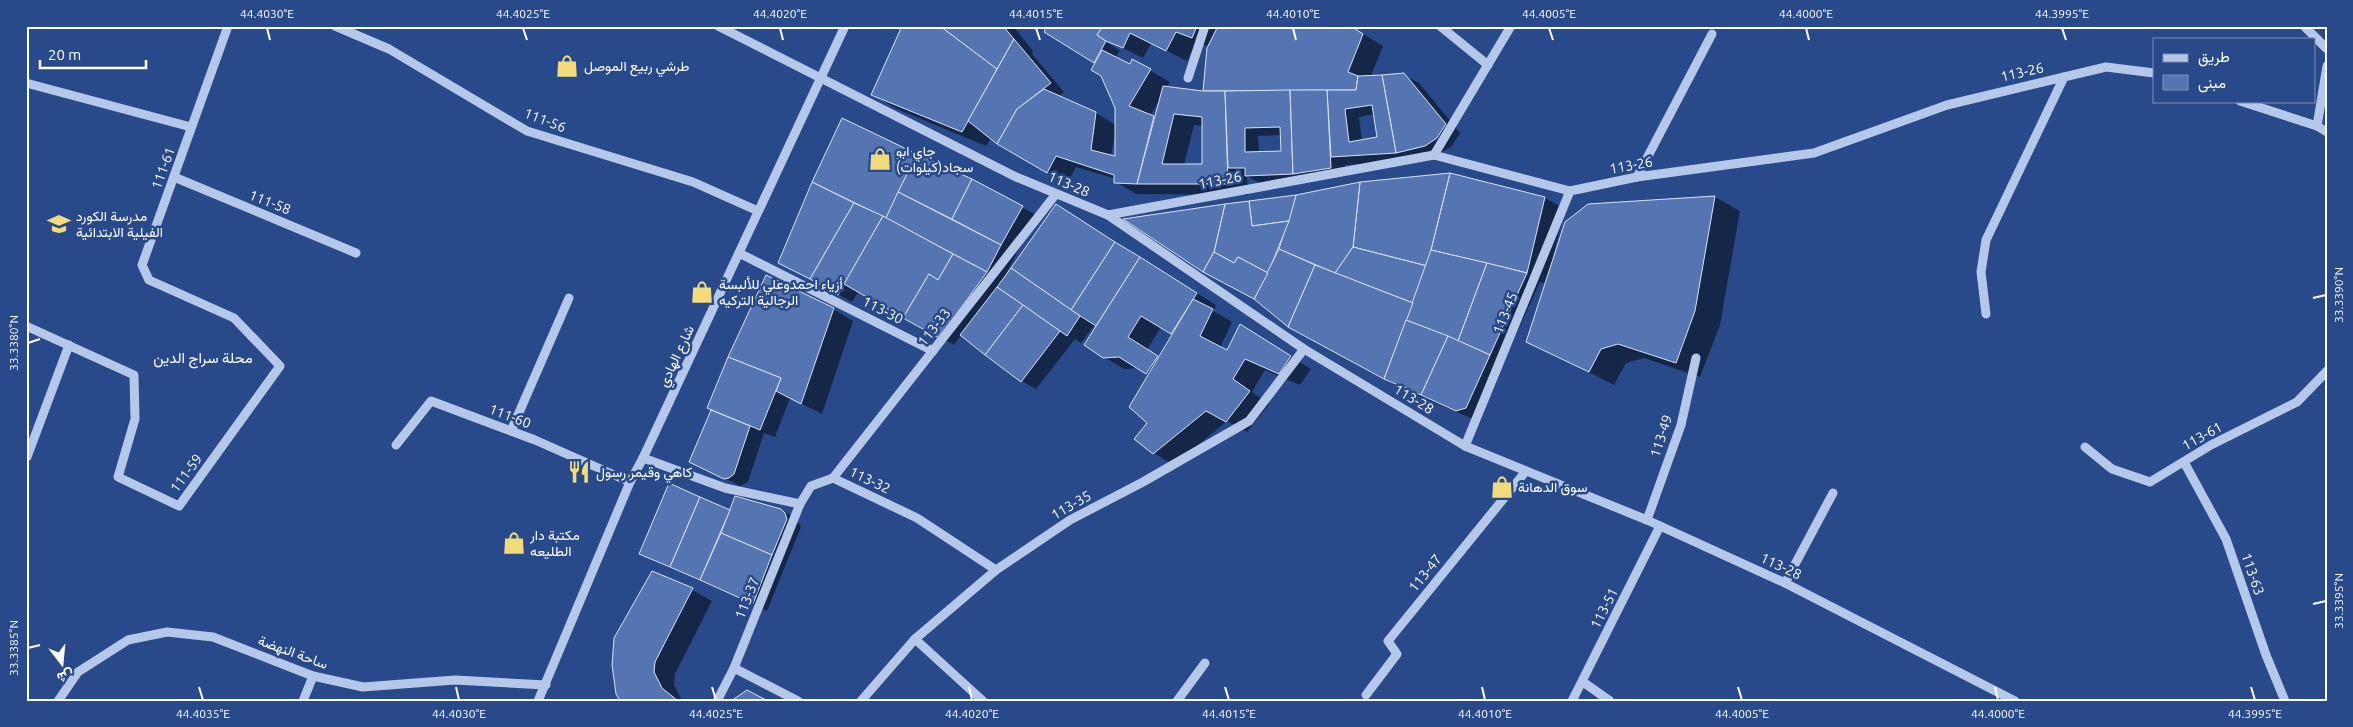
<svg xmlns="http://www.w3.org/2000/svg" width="2353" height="727" font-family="Ubuntu,Vazirmatn,sans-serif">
<rect width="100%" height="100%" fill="#28498a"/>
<g fill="#0007" fill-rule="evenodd">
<path d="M903 26H1013L1033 51 1032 54 1064 92 1058 97 1096 113 1116 125V108L1096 63 1045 32 1049 26H1350L1383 46 1371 76 1404 75 1419 83 1460 133 1452 146 1439 154 1411 161 1345 165V175L1261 184 1247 176 1248 195 1136 194 1116 182V179L1076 167 1067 183 991 138 986 146 897 109 873 95ZM1107 40 1143 58 1151 43 1187 61 1196 42 1209 47 1204 93 1166 88 1170 82 1133 61 1131 66 1115 58 1120 51 1106 42ZM1160 99 1156 118 1150 116ZM1375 114 1378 138 1362 141 1359 117ZM1194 125 1203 126V165H1184ZM1115 133H1116V157L1111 156ZM1282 135V153H1259L1258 136Z"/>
<path d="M917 155 1037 215 1001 283 1056 205 1216 305 1213 311 1232 322 1220 348 1228 352 1260 337 1311 369 1300 385 1265 370 1252 392 1269 404 1247 432 1227 421 1174 465 1154 453 1149 423V374L1139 368 1124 369 1104 357 1098 326 1095 324 1081 343 1075 339 1036 389 1022 381 961 335 954 345 859 291 852 302 779 262 813 182ZM1161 327 1173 334 1160 357 1147 350Z"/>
<path d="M1450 174 1545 198 1565 209 1553 257 1555 258 1589 205 1715 197 1740 211 1720 325 1700 377 1644 358 1626 363 1614 385 1528 341 1547 284 1540 282 1480 415 1471 418 1404 390 1310 338 1256 300 1296 197 1361 183Z"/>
<path d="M833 309 853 321 822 414 790 398 775 437 764 433 748 482 740 486 690 461 712 410Z"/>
<path d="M781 510 795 518 801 527 767 611 640 553 731 512Z"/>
<path d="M692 590 712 601 675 674 674 685 682 701H622Z"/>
</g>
<g fill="#5575b2" stroke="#dae4f7" fill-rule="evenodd">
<path d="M902 26H940L997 69 962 132 871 95Z"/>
<path d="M940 26H1003L1014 39 997 69Z"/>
<path d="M1047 26H1103L1097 35 1106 41 1094 63 1044 32Z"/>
<path d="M1103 26H1197L1192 38 1176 32 1166 51 1130 33 1123 48 1106 41 1097 35Z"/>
<path d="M1218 26H1351L1363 34 1348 72 1358 76 1356 90 1203 91 1207 48Z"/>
<path d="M1014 39 1051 83 1017 109 997 144 968 121Z"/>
<path d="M1102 50 1130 64 1132 59 1151 69 1129 106 1154 116 1137 184 1114 183V175L1056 156 1047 173 997 144 1017 109 1044 89 1096 112 1091 150 1115 156V108L1101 76 1091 70Z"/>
<path d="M1404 73 1446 124 1437 138 1425 146 1396 153 1382 75Z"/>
<path d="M1382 75 1396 153 1331 157 1327 90H1356L1358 76ZM1372 105 1377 137 1349 142 1345 109Z"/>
<path d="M1163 86 1203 91H1225L1228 184H1137ZM1174 114 1202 117V164H1162Z"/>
<path d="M1290 90 1293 174 1245 176V168H1228L1225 91ZM1280 127 1281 151 1245 152V128Z"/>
<path d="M1290 90H1327L1331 168 1293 174Z"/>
<path d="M842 118 917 154 886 218 812 182Z"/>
<path d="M917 154 972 179 952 219 898 192Z"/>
<path d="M1450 173 1545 197 1527 273 1431 250Z"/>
<path d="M1450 173 1427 266 1353 247 1360 182Z"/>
<path d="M972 179 1023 206 1001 245 952 219Z"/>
<path d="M812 182 854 203 810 279 778 263Z"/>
<path d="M1360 182 1353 247 1335 273 1279 249 1296 195Z"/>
<path d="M898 192 1001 245 987 272 886 218Z"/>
<path d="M1296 195 1289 221 1252 226 1249 201Z"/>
<path d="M1715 196 1695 311 1676 363 1618 344 1601 349 1589 372 1526 342 1565 222 1588 204Z"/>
<path d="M1249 201 1252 226 1289 221 1268 273 1238 257 1234 263 1214 252 1225 204Z"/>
<path d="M854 203 883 216 838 295 810 279Z"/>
<path d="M1056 204 1115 242 1071 310 1011 268Z"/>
<path d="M1225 204 1214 252 1203 272 1123 219Z"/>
<path d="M883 216 953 254 938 280 929 274 903 318 844 284Z"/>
<path d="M1115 242 1140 257 1096 326 1071 310Z"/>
<path d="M1353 247 1427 266 1413 303 1335 273Z"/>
<path d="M1279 249 1315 265 1288 327 1254 299Z"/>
<path d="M1431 250 1487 263 1458 341 1406 320Z"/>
<path d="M1214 252 1234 263 1238 257 1268 273 1254 299 1203 272Z"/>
<path d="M953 254 987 272 939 338 903 318 929 274 938 280Z"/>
<path d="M1140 257 1197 293 1171 334 1141 316 1128 337 1158 356 1146 374 1119 357 1103 358 1084 345Z"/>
<path d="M1487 263 1527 273 1490 355 1458 341Z"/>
<path d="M1315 265 1413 303 1384 379 1288 327Z"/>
<path d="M1011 268 1080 316 1067 336 997 287Z"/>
<path d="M766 275 834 308 801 404 776 391 781 378 728 357Z"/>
<path d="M997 287 1023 305 985 355 960 335Z"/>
<path d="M1193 299 1213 309 1200 336 1227 350 1240 324 1291 356 1279 374 1245 359 1233 379 1250 391 1226 422 1206 411 1153 454 1134 439 1147 423 1129 407Z"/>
<path d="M1023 305 1060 331 1021 382 985 355Z"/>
<path d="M1406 320 1448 336 1421 395 1384 379Z"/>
<path d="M1448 336 1490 355 1466 408 1456 411 1421 395Z"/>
<path d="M728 357 781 378 760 430 707 408Z"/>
<path d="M711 410 750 426 734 474 729 478 724 479 689 462Z"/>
<path d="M669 483 700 497 670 567 639 554Z"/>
<path d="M735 496 781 509 785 513 787 519 772 555 721 533Z"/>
<path d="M700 497 730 510 700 580 670 567Z"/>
<path d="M721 533 772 555 753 604 700 580Z"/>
<path d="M652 571 693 588 655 662 654 672 662 688 678 701H620L616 694 612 665 614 638Z"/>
<path d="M747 690 768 701H731Z"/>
</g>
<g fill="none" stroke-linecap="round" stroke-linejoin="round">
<g stroke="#b6c8e9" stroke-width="9">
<path d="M335 26 389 49 527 131 693 182 758 211"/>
<path d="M718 26 1016 177 1108 215 1304 349 1465 446 1647 520 1785 583 2015 701"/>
<path d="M1440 26 1488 65"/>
<path d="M2304 26 2327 49"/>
<path d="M1188 78 1205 26"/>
<path d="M26 83 191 127"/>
<path d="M2240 101 2317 126 2327 132"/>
<path d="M2317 126 2327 66"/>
<path d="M1434 155 1511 26"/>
<path d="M174 177 356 253"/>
<path d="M1637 177 1712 34"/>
<path d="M1108 215 1434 155 1570 191 1637 177 1814 153 1947 105 2106 67 2154 73"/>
<path d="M739 253 933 351"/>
<path d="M1986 314 1981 272 1986 240 2064 77"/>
<path d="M26 326 134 375 135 419 118 477 179 506 280 366 234 318 149 280 142 265 228 26"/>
<path d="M511 431 569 298"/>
<path d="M396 445 431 401 535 440 630 482"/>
<path d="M1465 446 1570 191"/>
<path d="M2085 447 2112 469 2150 482 2211 445 2297 402 2327 371"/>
<path d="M27 457 69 345"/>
<path d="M643 458 725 488 800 504 811 486 833 478 917 518 996 570"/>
<path d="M2184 462 2226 539 2266 655 2285 701"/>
<path d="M833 478 1056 194"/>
<path d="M1647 520 1681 425 1696 358"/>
<path d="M1785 583 1833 493"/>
<path d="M915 639 983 701"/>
<path d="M734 668 798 701"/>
<path d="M1583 682 1610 701"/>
<path d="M1366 695 1397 654 1388 641 1526 471"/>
<path d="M58 701 78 672 128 640 167 632 213 637 313 676 363 687 455 680 546 685"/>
<path d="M303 701 313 676"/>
<path d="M538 701 630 482 643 458 845 26"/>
<path d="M717 701 734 668 800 504"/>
<path d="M861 701 915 639 996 570 1070 520 1143 482 1249 421 1304 349"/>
<path d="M1177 701 1205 663"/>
<path d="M1572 701 1660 526"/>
</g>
</g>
<path fill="none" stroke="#fff" stroke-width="2" d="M267 28 270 40M523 28 527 40M780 28 783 40M1036 28 1040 40M1293 28 1296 40M1549 28 1553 40M1806 28 1809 40M2062 28 2066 40M2313 298 2326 295M28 343 40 339M2313 604 2326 601M28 648 40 645M199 687 203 700M456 687 459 700M712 687 716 700M969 687 972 700M1225 687 1229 700M1482 687 1485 700M1738 687 1742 700M1995 687 1998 700M2251 687 2255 700"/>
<defs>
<symbol id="shop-bare" viewBox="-9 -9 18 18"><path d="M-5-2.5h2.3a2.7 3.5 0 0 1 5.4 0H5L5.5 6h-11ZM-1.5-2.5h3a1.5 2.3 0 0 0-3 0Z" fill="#f1db7c" stroke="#28498a" stroke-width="2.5" paint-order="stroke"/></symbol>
<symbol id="school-bare" viewBox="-9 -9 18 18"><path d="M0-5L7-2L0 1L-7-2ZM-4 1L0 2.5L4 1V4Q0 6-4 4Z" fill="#f1db7c" stroke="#28498a" stroke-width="2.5" paint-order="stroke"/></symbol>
<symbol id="restaurant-bare" viewBox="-9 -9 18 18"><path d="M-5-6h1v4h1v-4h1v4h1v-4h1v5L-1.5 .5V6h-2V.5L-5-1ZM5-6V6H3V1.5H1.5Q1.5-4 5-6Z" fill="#f1db7c" stroke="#28498a" stroke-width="2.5" paint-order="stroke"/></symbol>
</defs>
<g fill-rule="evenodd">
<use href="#shop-bare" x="551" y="50" width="32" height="32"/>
<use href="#shop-bare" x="864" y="143" width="32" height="32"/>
<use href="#school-bare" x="43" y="208" width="32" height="32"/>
<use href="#shop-bare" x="686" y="276" width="32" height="32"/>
<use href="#restaurant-bare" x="563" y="456" width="32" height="32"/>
<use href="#shop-bare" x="1486" y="471" width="32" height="32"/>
<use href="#shop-bare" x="498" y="527" width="32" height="32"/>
</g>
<g text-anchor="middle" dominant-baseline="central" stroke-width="5" stroke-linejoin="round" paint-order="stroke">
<g font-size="14" fill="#fff" stroke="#28498a" text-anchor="start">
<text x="584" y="66">طرشي ربيع الموصل</text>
<text x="896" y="151">جاي ابو<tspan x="896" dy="16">سجاد(كيلوات)</tspan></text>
<text x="76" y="216">مدرسة الكورد<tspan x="76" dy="16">الفيلية الابتدائية</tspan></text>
<text x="719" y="284">أزياء احمدوعلي للألبسة<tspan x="719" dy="16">الرجالية التركيه</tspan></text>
<text x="596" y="472">كاهي وقيمر رسول</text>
<text x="1518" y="487">سوق الدهانة</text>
<text x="530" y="535">مكتبة دار<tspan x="530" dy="16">الطليعه</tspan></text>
</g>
<g font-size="14" fill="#fff" stroke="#28498a">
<text transform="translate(2022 72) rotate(-13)">113-26</text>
<text transform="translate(545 120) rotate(21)">111-56</text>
<text transform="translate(1631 165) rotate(-10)">113-26</text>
<text transform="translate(163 168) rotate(-70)">111-61</text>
<text transform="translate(1220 180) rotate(-11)">113-26</text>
<text transform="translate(1069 184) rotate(23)">113-28</text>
<text transform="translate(270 202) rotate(22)">111-58</text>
<text transform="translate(883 310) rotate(27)">113-30</text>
<text transform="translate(1505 313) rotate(-68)">113-45</text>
<text transform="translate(934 327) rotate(-52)">113-33</text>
<text transform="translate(676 356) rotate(-65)">شارع الهادي</text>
<text transform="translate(1414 399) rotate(31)">113-28</text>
<text transform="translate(510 416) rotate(21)">111-60</text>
<text transform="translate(1661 436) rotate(-72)">113-49</text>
<text transform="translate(2202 436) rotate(-29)">113-61</text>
<text transform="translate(186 473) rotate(-53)">111-59</text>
<text transform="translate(870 480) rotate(26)">113-32</text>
<text transform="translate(1071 505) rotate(-30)">113-35</text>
<text transform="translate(1781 566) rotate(25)">113-28</text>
<text transform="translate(1425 573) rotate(-51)">113-47</text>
<text transform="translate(2253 574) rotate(71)">113-63</text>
<text transform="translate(747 598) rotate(-68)">113-37</text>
<text transform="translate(1604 608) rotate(-63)">113-51</text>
<text transform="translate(293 652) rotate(20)">ساحة النهضة</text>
</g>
<g font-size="15" fill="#fff" stroke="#28498a">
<text x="203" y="357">محلة سراج الدين</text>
</g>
</g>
<rect width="2353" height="727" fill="none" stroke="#28498a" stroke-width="55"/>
<rect x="2153" y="38" width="162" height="65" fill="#28498a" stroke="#7e92b9"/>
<rect x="2163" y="54" width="25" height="8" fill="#b6c8e9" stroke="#7e92b9"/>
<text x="2198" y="62" font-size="15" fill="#ffffff">طريق</text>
<rect x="2163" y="75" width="25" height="15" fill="#5575b2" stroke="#7e92b9"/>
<text x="2198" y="88" font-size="15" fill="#ffffff">مبنى</text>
<g transform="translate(62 664) rotate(164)" stroke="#28498a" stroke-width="4" paint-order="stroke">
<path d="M0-4L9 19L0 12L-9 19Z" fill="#ffffff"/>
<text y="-8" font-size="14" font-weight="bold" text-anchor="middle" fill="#ffffff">ش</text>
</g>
<path d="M40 60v8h106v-8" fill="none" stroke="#ffffff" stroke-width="2.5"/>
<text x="48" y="60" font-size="15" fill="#ffffff" stroke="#28498a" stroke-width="4" paint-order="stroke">20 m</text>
<rect x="28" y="28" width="2298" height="672" fill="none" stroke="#fff" stroke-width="2"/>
<g font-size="12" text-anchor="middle" fill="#fff">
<text x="267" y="18">44.4030°E</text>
<text x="523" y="18">44.4025°E</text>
<text x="780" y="18">44.4020°E</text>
<text x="1036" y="18">44.4015°E</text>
<text x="1293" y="18">44.4010°E</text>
<text x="1549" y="18">44.4005°E</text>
<text x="1806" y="18">44.4000°E</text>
<text x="2062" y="18">44.3995°E</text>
<text transform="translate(2339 295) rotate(-90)" y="4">33.3390°N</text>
<text transform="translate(14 343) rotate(-90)" y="4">33.3380°N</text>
<text transform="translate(2339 601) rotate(-90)" y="4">33.3395°N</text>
<text transform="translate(14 648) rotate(-90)" y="4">33.3385°N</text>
<text x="203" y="718">44.4035°E</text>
<text x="459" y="718">44.4030°E</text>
<text x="716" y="718">44.4025°E</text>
<text x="972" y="718">44.4020°E</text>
<text x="1229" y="718">44.4015°E</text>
<text x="1485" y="718">44.4010°E</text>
<text x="1742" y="718">44.4005°E</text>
<text x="1998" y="718">44.4000°E</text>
<text x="2255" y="718">44.3995°E</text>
</g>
</svg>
